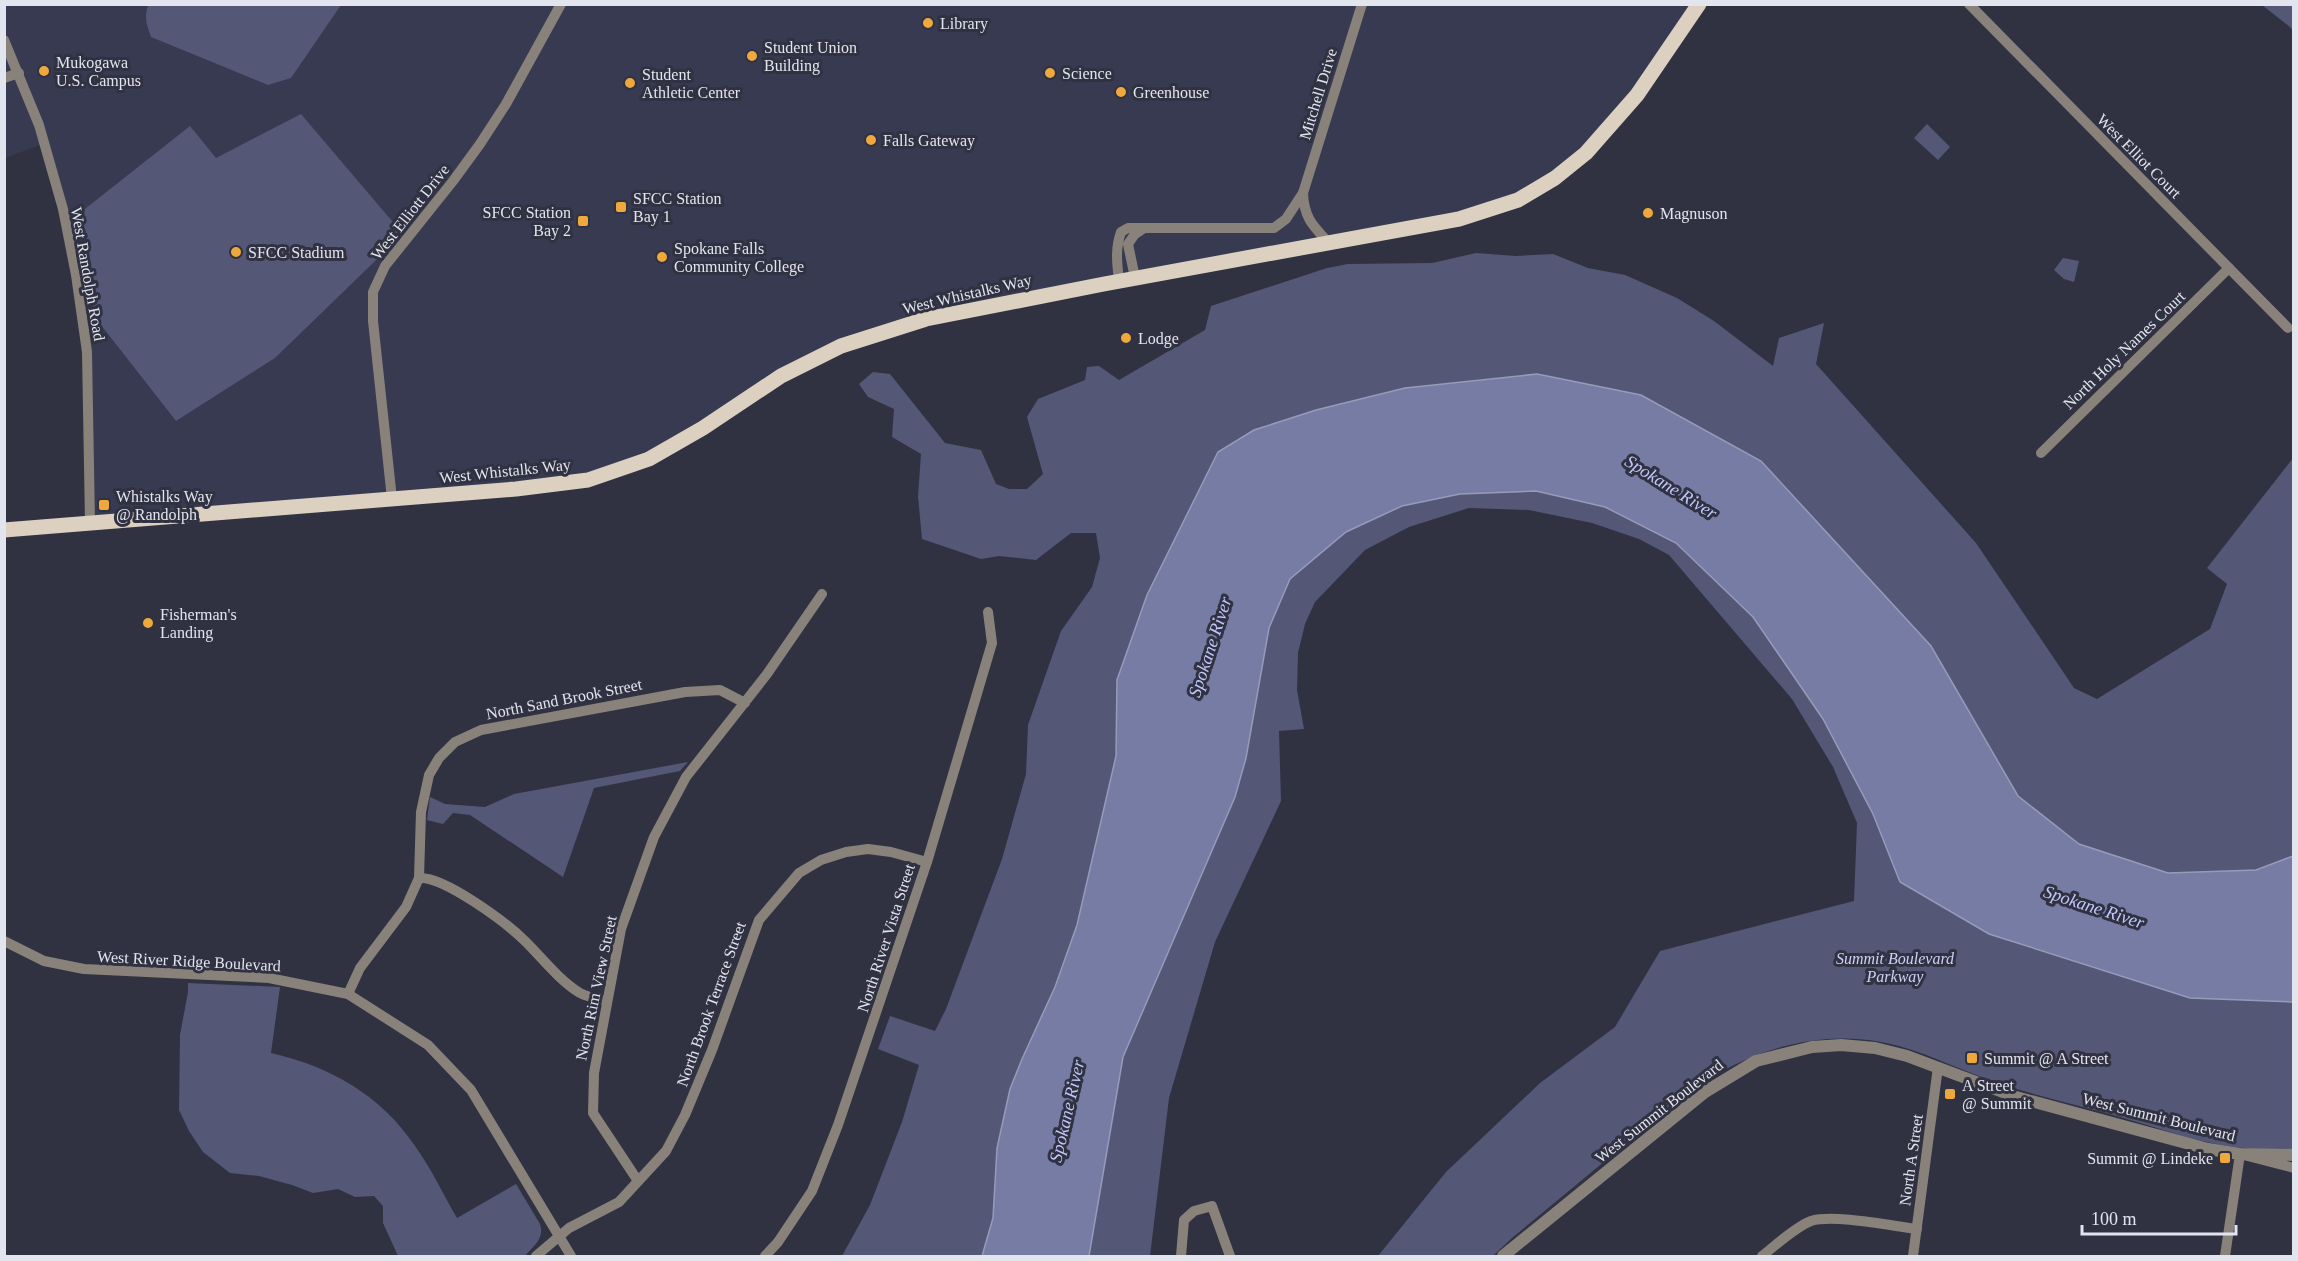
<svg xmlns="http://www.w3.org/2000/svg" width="2298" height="1261" font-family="'Times New Roman',serif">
<rect width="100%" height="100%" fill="#303242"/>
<path fill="#383a51" d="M5 5H1699L1612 125 1518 200 1104 284 841 346 703 428 588 480 90 523 87 352 76 275 40 145 5 158Z"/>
<g fill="#545776">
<path d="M149 4H341V5L291 78 268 85 151 37C147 26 143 16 149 4Z"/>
<path d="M2262 5H2293V31L2290 27Z"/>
<path d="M301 114 403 234 275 358 176 421 94 316 92 270 76 216 190 126 216 158Z"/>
<path d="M1927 124 1950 147 1938 160 1914 138Z"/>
<path d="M1476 253 1516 256 1553 254 1588 268 1625 275 1677 298 1714 321 1773 366 1779 338 1824 323 1816 364 1976 543 2074 688 2097 699 2210 629 2227 584 2207 568 2293 458V856L2256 870 2168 873 2079 844 2018 796 1931 646 1761 461 1641 395 1536 374 1405 388 1316 410 1254 430 1117 680 1116 756 1077 925 1055 987 1022 1059 1010 1089 997 1148 993 1218 982 1256H842L870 1205 902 1122 919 1065 878 1049 890 1016 935 1031 946 1009 1002 859 1026 774 1028 725 1061 631 1092 587 1100 558 1096 533H1071L1036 560 999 556 981 559 922 539 918 496 921 454 892 437 894 409 868 397 859 384 873 372 890 374 945 443 981 450 996 484 1009 489H1027L1043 474 1027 417 1038 399 1085 380 1087 367 1099 366 1119 380 1205 330 1211 306 1327 268 1348 264 1432 263Z"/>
<path d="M2063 258 2079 261 2074 282 2064 279 2054 270Z"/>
<path d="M1536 491 1605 507 1676 543 1753 617 1823 719 1873 814 1900 882 2190 998 2293 1002V1149C2265 1150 2235 1149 2207 1142 2178 1136 2149 1125 2120 1117 2081 1106 2040 1097 2001 1084 1967 1073 1934 1056 1899 1046 1826 1026 1753 1048 1692 1089L1512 1238 1493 1256H1378L1446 1172 1540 1083 1615 1027 1660 951 1854 901 1857 823 1833 767 1792 699 1669 555 1639 539 1592 523 1529 510 1469 508 1409 527 1365 550 1315 602 1305 624 1298 653 1297 690 1304 729 1279 731 1281 801 1215 942 1169 1098 1150 1256H1089L1123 1057 1235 797 1246 758 1269 628 1290 579 1346 532 1402 506 1460 494Z"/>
<path d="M688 762 680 771 594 788 563 877 470 815 453 813 443 824 427 820 430 797 445 804 485 807 514 794Z"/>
<path d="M188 983 280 987 271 1053C329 1066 381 1095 415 1146 431 1168 443 1194 457 1218L516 1184 540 1224C545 1239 533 1246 525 1256H398L383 1223V1206L374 1196 355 1197 338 1189 313 1193 292 1185 259 1176 230 1173 203 1152 189 1131 179 1110 180 1035 188 992Z"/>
</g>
<path fill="#777ca4" stroke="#979bba" stroke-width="1.5" d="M1537 374 1641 395 1761 461 1931 646 2018 796 2079 844 2168 873 2256 870 2293 856V1002L2190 998 1989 934 1900 882 1873 814 1823 719 1753 617 1676 543 1605 507 1536 491 1460 494 1402 506 1346 532 1290 579 1269 628 1246 758 1235 797 1123 1057 1089 1256H982L993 1218 997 1148 1010 1089 1022 1059 1055 987 1077 925 1116 756 1117 680 1147 595 1218 452 1254 430 1316 410 1405 388Z"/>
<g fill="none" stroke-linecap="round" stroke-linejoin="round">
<g stroke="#88827b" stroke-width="10">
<path d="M1969 4 2288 328"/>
<path d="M4 40 39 125 63 209 76 275 87 352 90 523"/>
<path d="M4 78 19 73"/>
<path d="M1303 193C1304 218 1313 226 1329 243"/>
<path d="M1135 278 1128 244 1135 234 1144 228"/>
<path d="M1119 281C1117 263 1115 249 1121 232L1128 228H1274L1286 219 1303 193 1362 4"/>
<path d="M2041 453 2229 268"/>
<path d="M392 499 373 321V292L385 266 453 181 480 144 506 104 561 4"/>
<path d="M419 878C444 876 507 923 526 942 543 959 559 980 580 993 587 997 598 999 607 1001"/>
<path d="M4 941 44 961 84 969 269 978 348 994 428 1045 471 1090 571 1256"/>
<path d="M348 994 360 968 406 907 419 878 421 812 429 775 439 758 455 742 481 730 685 692 720 690 745 703"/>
<path d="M638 1181 593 1113 594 1073 621 929 654 837 686 777 767 674 822 594"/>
<path d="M536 1256 569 1228 619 1202 666 1151 685 1115 712 1050 759 920 799 873 821 860 846 852 868 849 891 852 927 862"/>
<path d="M765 1256 778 1242 812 1191 838 1125 927 862 992 643 988 612"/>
<path d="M1181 1256 1184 1220 1194 1211 1212 1206 1230 1256"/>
<path d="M1762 1256C1775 1246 1795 1227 1811 1221 1834 1214 1892 1226 1917 1229"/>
<path d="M1913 1256 1938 1067"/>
<path d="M2225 1256 2240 1154 2294 1168"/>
</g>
<path stroke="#88827b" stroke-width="12" d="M1503 1256 1705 1092 1756 1061 1812 1047 1841 1045 1875 1048 1907 1056 2016 1097 2208 1149 2240 1154 2294 1155"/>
<path stroke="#dcd0c1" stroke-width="15" d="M4 530 516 489 588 480 649 459 703 428 781 376 841 346 926 319 1104 284 1459 219 1518 200 1555 178 1586 153 1637 95 1699 4"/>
</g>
<g fill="#eea83c" stroke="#303242" stroke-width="2">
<circle cx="928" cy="23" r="6"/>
<circle cx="752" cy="56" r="6"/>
<circle cx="44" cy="71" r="6"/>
<circle cx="1050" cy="73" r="6"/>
<circle cx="630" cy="83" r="6"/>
<circle cx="1121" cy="92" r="6"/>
<circle cx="871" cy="140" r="6"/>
<rect x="615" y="201" width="12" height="12" rx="3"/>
<circle cx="1648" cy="213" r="6"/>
<rect x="577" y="215" width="12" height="12" rx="3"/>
<circle cx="236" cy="252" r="6"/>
<circle cx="662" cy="257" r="6"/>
<circle cx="1126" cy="338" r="6"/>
<rect x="98" y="499" width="12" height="12" rx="3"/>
<circle cx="148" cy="623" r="6"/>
<rect x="1966" y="1052" width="12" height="12" rx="3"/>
<rect x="1944" y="1088" width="12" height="12" rx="3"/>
<rect x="2219" y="1152" width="12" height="12" rx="3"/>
</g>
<g text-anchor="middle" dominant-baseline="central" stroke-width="6" stroke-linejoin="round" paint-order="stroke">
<g font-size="16" fill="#e2e4ee" stroke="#303242" text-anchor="start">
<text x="940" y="23">Library</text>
<text x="764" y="47">Student Union<tspan x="764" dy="18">Building</tspan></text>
<text x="56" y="62">Mukogawa<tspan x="56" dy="18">U.S. Campus</tspan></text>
<text x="1062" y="73">Science</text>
<text x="642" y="74">Student<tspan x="642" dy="18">Athletic Center</tspan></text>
<text x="1133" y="92">Greenhouse</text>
<text x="883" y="140">Falls Gateway</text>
<text x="633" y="198">SFCC Station<tspan x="633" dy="18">Bay 1</tspan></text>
<text x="571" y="212" text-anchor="end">SFCC Station<tspan x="571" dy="18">Bay 2</tspan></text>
<text x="1660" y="213">Magnuson</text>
<text x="674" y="248">Spokane Falls<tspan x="674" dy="18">Community College</tspan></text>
<text x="248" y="252">SFCC Stadium</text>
<text x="1138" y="338">Lodge</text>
<text x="116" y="496">Whistalks Way<tspan x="116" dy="18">@ Randolph</tspan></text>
<text x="160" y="614">Fisherman's<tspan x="160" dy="18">Landing</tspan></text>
<text x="1984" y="1058">Summit @ A Street</text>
<text x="1962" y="1085">A Street<tspan x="1962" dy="18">@ Summit</tspan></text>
<text x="2213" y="1158" text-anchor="end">Summit @ Lindeke</text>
</g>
<g font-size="16" fill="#e2e4ee" stroke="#303242">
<text transform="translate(1318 94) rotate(-73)">Mitchell Drive</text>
<text transform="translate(2139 156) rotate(45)">West Elliot Court</text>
<text transform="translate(410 212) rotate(-52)">West Elliott Drive</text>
<text transform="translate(88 274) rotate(80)">West Randolph Road</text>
<text transform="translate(967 294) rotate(-13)">West Whistalks Way</text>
<text transform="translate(2124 350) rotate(-44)">North Holy Names Court</text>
<text transform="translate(505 471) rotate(-6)">West Whistalks Way</text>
<text transform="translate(564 699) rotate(-11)">North Sand Brook Street</text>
<text transform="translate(886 938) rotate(-72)">North River Vista Street</text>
<text transform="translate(189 961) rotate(3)">West River Ridge Boulevard</text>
<text transform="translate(596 988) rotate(-78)">North Rim View Street</text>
<text transform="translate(711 1004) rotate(-70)">North Brook Terrace Street</text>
<text transform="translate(1659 1111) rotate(-38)">West Summit Boulevard</text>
<text transform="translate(2159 1117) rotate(14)">West Summit Boulevard</text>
<text transform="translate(1911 1160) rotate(-82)">North A Street</text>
</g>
<g font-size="16" font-style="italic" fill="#ccd1f8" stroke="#303242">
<text x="1895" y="958">Summit Boulevard<tspan x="1895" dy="18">Parkway</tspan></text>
</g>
<g font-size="18" font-style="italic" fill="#c1c7fb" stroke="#303242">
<text transform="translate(1671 487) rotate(32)">Spokane River</text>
<text transform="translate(1210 647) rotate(-72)">Spokane River</text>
<text transform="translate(2094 907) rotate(18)">Spokane River</text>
<text transform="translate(1067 1111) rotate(-77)">Spokane River</text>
</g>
</g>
<rect width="2298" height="1261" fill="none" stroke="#e2e4ee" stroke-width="12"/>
<path d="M2082 1225v9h154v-9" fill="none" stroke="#e2e4ee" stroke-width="3"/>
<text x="2091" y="1225" font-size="18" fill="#e2e4ee" stroke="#303242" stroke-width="4.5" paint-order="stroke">100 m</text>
</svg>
